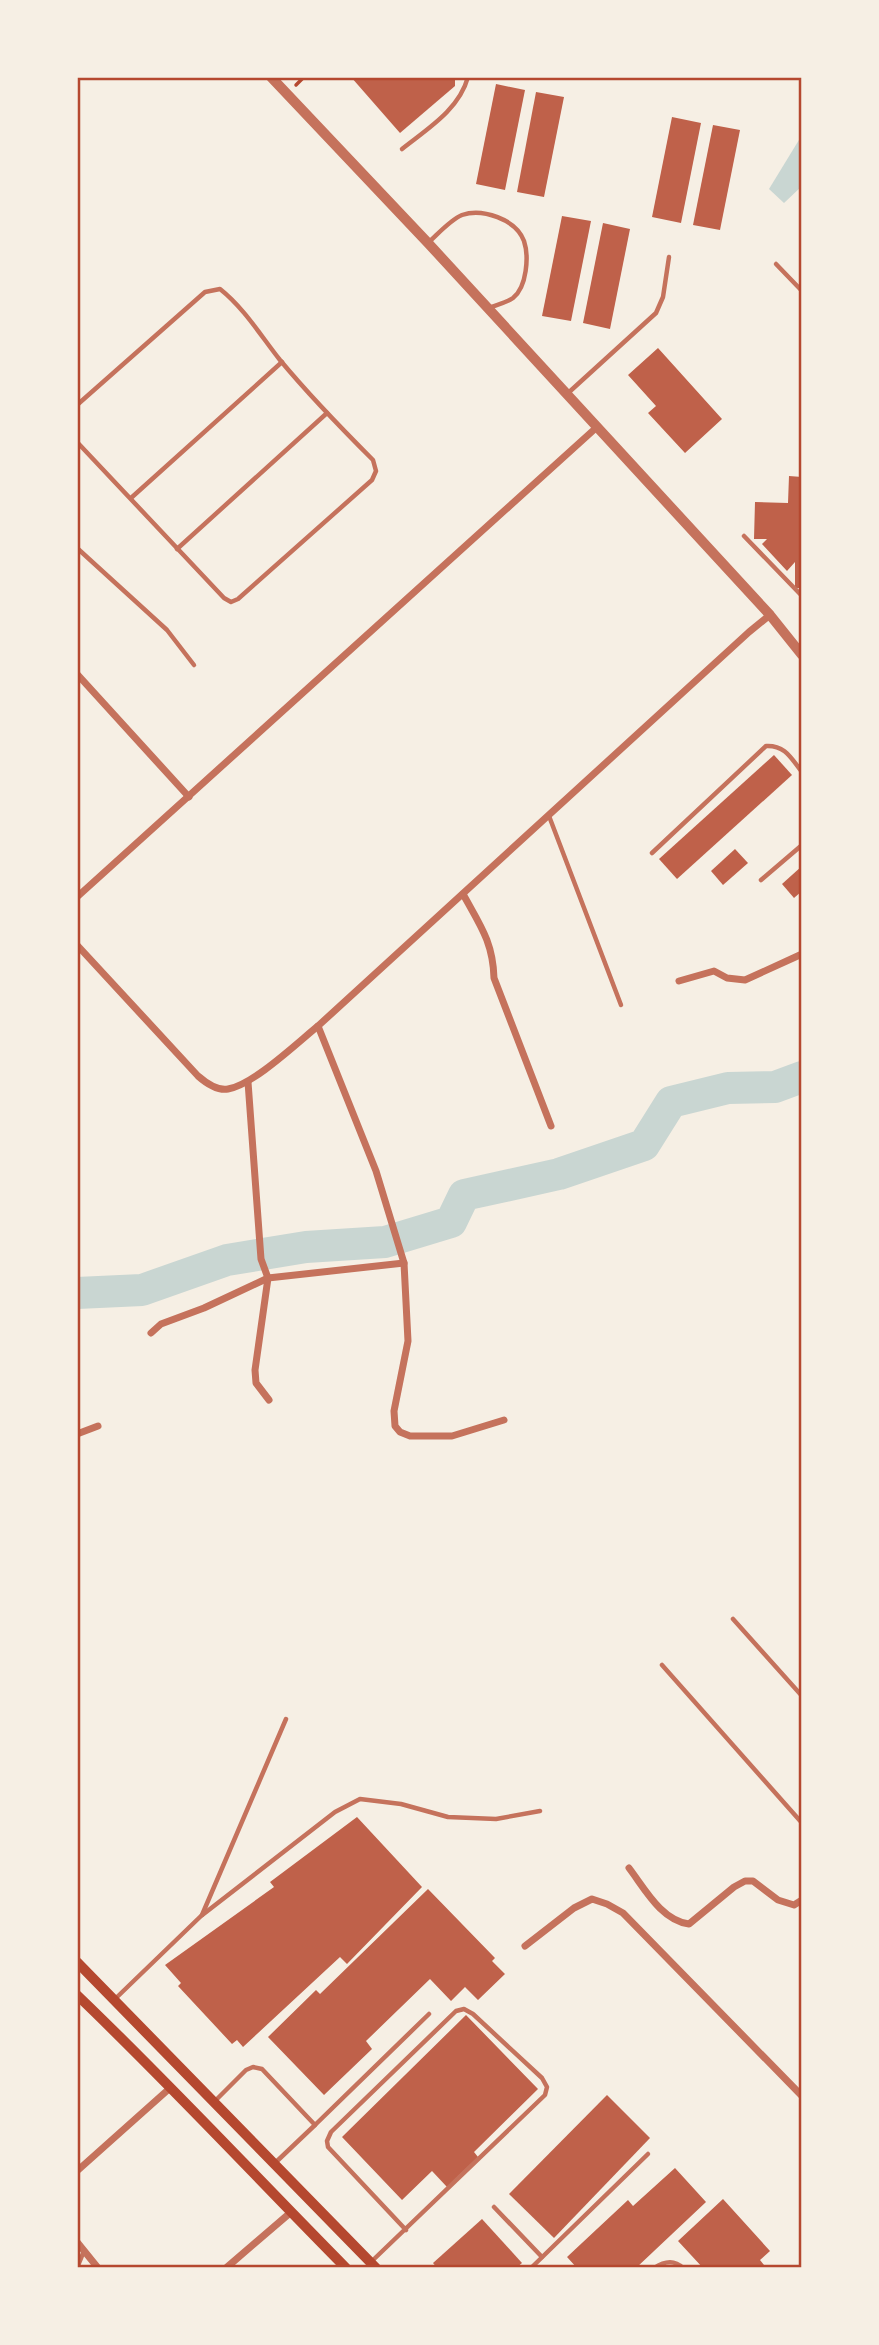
<svg xmlns="http://www.w3.org/2000/svg" width="879" height="2345" font-family="Quicksand,sans-serif">
<rect width="100%" height="100%" fill="#f6efe4"/>
<path fill="#c9d6d2" d="M802 135V186L784 203 769 189Z"/>
<g fill="none" stroke-linecap="round" stroke-linejoin="round">
<path stroke="#c9d6d2" stroke-width="32" d="M77 1293 142 1290 227 1260 306 1247 385 1242 451 1222 464 1195 559 1174 644 1145 671 1102 728 1088 775 1087 802 1077"/>
</g>
<g fill="#bf614a">
<path d="M351 77H455V86L400 133Z"/>
<path d="M496 84 525 90 505 190 476 184Z"/>
<path d="M536 92 564 97 544 197 517 192Z"/>
<path d="M672 117 701 123 681 223 652 217Z"/>
<path d="M713 125 740 130 720 230 693 225Z"/>
<path d="M562 216 591 221 571 321 542 316Z"/>
<path d="M603 223 630 229 610 329 583 323Z"/>
<path d="M658 348 722 419 685 453 648 413 656 406 628 375Z"/>
<path d="M789 476 802 477V588H795V562L787 571 762 544 767 539H754L755 502 788 503Z"/>
<path d="M774 755 792 775 677 879 659 859Z"/>
<path d="M735 849 748 863 723 885 711 871Z"/>
<path d="M802 866V891L794 898 782 884Z"/>
<path d="M357 1817 422 1887 347 1964 340 1957 243 2047 237 2040 232 2044 178 1986 181 1983 165 1965 274 1887 270 1882Z"/>
<path d="M428 1889 495 1958 492 1961 505 1974 478 2000 465 1987 451 2001 430 1979 366 2041 372 2049 324 2095 268 2037 316 1990 320 1994Z"/>
<path d="M466 2015 538 2089 474 2152 478 2157 447 2187 432 2171 402 2200 342 2137Z"/>
<path d="M607 2095 650 2138 554 2238 509 2194Z"/>
<path d="M675 2168 706 2202 636 2268H577L567 2257 628 2200 633 2206Z"/>
<path d="M723 2199 770 2251 760 2260 764 2265 761 2268H703L678 2241Z"/>
<path d="M482 2219 522 2263 516 2268H437L433 2263Z"/>
</g>
<g fill="none" stroke-linecap="round" stroke-linejoin="round">
<path stroke="#b5482f" stroke-width="3.5" d="M296 85 304 77"/>
<g stroke="#c5725c" stroke-width="4.5">
<path d="M732 77H746"/>
<path d="M402 149C427 129 459 110 468 77"/>
<path d="M428 243C438 234 450 220 462 215 482 208 516 219 524 241 529 256 527 287 513 298 506 303 496 305 488 308"/>
<path d="M776 264 802 291"/>
<path d="M567 394 656 313 663 297 669 257"/>
<path d="M77 405 205 292 220 289C244 308 261 336 280 360 309 395 341 428 373 460L376 471 372 480 238 599 231 602 224 598 77 442"/>
<path d="M131 498 282 362"/>
<path d="M744 536 802 596"/>
<path d="M77 548 167 630 194 665"/>
<path d="M177 549 327 413"/>
<path d="M549 816 621 1005"/>
<path d="M652 853 766 746C785 745 791 758 802 772"/>
<path d="M761 880 802 845"/>
<path d="M733 1619 802 1696"/>
<path d="M662 1665 802 1823"/>
<path d="M202 1915 286 1719"/>
<path d="M115 1999 201 1916 335 1812 360 1799 401 1804 448 1817 496 1819 540 1811"/>
<path d="M214 2102 246 2070 253 2067 262 2069 315 2125 275 2163"/>
<path d="M315 2125 429 2014"/>
<path d="M494 2207 542 2257"/>
<path d="M372 2261 545 2095 547 2087 542 2078 473 2014 464 2009 456 2011 331 2132 327 2141 328 2147 406 2230"/>
<path d="M77 2268 84 2251"/>
<path d="M531 2268 648 2154"/>
<path d="M654 2268C663 2262 674 2259 683 2268"/>
</g>
<g stroke="#c5725c" stroke-width="7">
<path d="M77 674 189 797"/>
<path d="M463 894C480 925 493 942 494 978L551 1126"/>
<path d="M77 897 597 427"/>
<path d="M77 945 198 1076C206 1083 217 1091 228 1089 253 1085 297 1043 318 1026L749 632 770 615"/>
<path d="M679 981 714 971 727 978 745 980 802 954"/>
<path d="M318 1026 376 1171 404 1263 408 1341 394 1411 395 1426 400 1432 410 1436H452L504 1420"/>
<path d="M248 1082 261 1259 268 1278 255 1370 256 1383 269 1400"/>
<path d="M151 1333 161 1324 204 1308 268 1278 404 1263"/>
<path d="M77 1434 98 1426"/>
<path d="M629 1868C645 1889 661 1920 689 1924L734 1887 745 1881H753L778 1900 794 1905 802 1900"/>
<path d="M525 1946 574 1908 592 1899 607 1904 623 1913 802 2096"/>
<path d="M77 2171 170 2088"/>
<path d="M77 2242 98 2268"/>
<path d="M226 2268 290 2213"/>
</g>
<path stroke="#c5725c" stroke-width="10" d="M271 77 428 243 770 615 802 655"/>
<g stroke="#b5482f" stroke-width="10">
<path d="M77 1962 376 2268"/>
<path d="M77 1995C169 2083 256 2177 346 2268"/>
</g>
</g>
<rect width="879" height="2345" fill="none" stroke="#f6efe4" stroke-width="158"/>
<rect x="79" y="79" width="721" height="2187" fill="none" stroke="#b5482f" stroke-width="2.5"/>
</svg>
